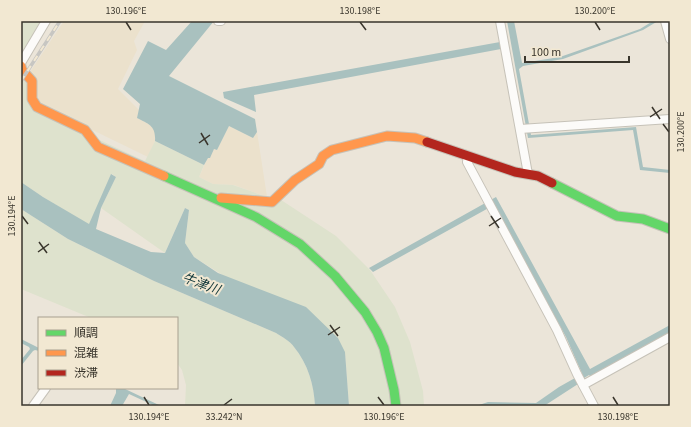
<svg xmlns="http://www.w3.org/2000/svg" width="691" height="427" font-family="'Source Sans 3','Noto Sans JP',sans-serif">
<rect width="100%" height="100%" fill="#ebe5d9"/>
<g fill="#ebe1cc">
<path d="M64 21H145L134 41 137 50 118 89 139 110 137 118 149 124 156 132 155 141 148 157 39 104 30 72Z"/>
<path d="M229 126 253 138 257 132 267 197 234 185 213 184 199 177 208 157 210 158 214 149 217 150Z"/>
</g>
<g fill="#dee2cd">
<path d="M21 21H42L21 53Z"/>
<path d="M21 77 27 84 35 110 145 161 155 141 204 165 199 177 213 184 233 185 267 197 275 196 336 236 370 270 395 307 410 342 423 391 424 406H349L345 352 194 257 185 243 189 210 185 208 172 237 165 253 101 208 116 177 112 174 89 225 43 197 21 182Z"/>
<path d="M21 209 68 239 154 281 276 333C282 337 290 341 294 347 308 364 314 385 315 406H185L186 385 182 370 177 363V318H91L21 289Z"/>
</g>
<g fill="#a9c1bf">
<path d="M192 21H214L169 76 255 119 257 132 253 138 229 126 217 150 214 149 210 158H208L204 165 155 141C156 126 149 124 137 118L140 104 123 89 148 41 166 50Z"/>
<path d="M507 21H514L522 63 560 57 640 29 653 21H658L643 30 563 59 523 66 519 69 531 135 636 127 643 167 670 170V173L640 170 633 130 528 138Z"/>
<path d="M500 42 501 49 254 95 256 112 224 98 223 92Z"/>
<path d="M111 174 116 177 101 208 96 229 151 252 165 253 185 208 189 210 185 243 194 257 218 273 306 307 338 338 345 352 349 406H315C314 385 308 364 294 347 290 341 282 337 276 333L154 281 68 239 21 209V182L43 197 89 224Z"/>
<path d="M496 197 590 369 670 325V333L591 377 589 375 584 378 566 337 494 205 373 272 369 268Z"/>
<path d="M21 339 39 348V351L35 350 33 351 21 366V360L30 349 29 347 21 343Z"/>
<path d="M575 378 578 384 544 406H476L488 402 536 403 559 387Z"/>
<path d="M116 388H123L161 406H155L129 394 122 406H110L116 393Z"/>
</g>
<g fill="none" stroke-linecap="round" stroke-linejoin="round">
<defs>
<g id="street">
<path d="M218 21H221"/>
<path d="M500 21 528 174"/>
<path d="M665 21 670 39"/>
<path d="M21 63 46 21"/>
<path d="M520 129 670 119"/>
<path d="M468 156 467 162 557 330 577 374 594 406"/>
<path d="M583 385 670 337"/>
<path d="M33 406 46 388"/>
</g>
<g id="fast">
<path d="M164 176 256 217 300 244 335 276 365 312 377 332 384 348 394 390 396 406"/>
<path d="M552 183 617 216 643 219 670 229"/>
</g>
<g id="slow">
<path d="M21 66 22 70 32 81V99L37 107 85 130 98 147 164 176"/>
<path d="M221 198 272 202 295 180 319 164 323 156 332 150 387 136 415 138 427 142"/>
</g>
<path id="jam" d="M427 142 515 172 538 176 552 183"/>
</defs>
<use href="#street" stroke="#c6c2b8" stroke-width="10"/>
<use href="#fast" stroke="#c6c2b8" stroke-width="11"/>
<use href="#slow" stroke="#c6c2b8" stroke-width="11"/>
<use href="#jam" stroke="#c6c2b8" stroke-width="11"/>
<use href="#street" stroke="#fcfbf9" stroke-width="8"/>
<use href="#fast" stroke="#63d668" stroke-width="9"/>
<use href="#slow" stroke="#ff974d" stroke-width="9"/>
<use href="#jam" stroke="#b3261e" stroke-width="9"/>
<defs>
<path id="rail" d="M21 81 60 21"/>
</defs>
<use href="#rail" stroke="#c7c6c2" stroke-width="3.5"/>
<use href="#rail" stroke="#f2e8d2" stroke-width="2" stroke-dasharray="6" stroke-linecap="butt"/>
</g>
<path fill="none" stroke="#39352c" stroke-width="1.5" d="M126 22 131 30M360 22 366 30M595 22 600 30M652 107 660 119M650 117 662 109M663 124 669 132M201 133 208 145M199 143 210 135M22 216 28 224M491 216 499 228M489 226 501 218M39 242 47 253M38 252 49 244M330 325 338 336M328 335 340 327M144 397 149 405M378 397 384 405M613 397 618 405M224 405 232 399"/>
<g text-anchor="middle" dominant-baseline="central" stroke-width="4" stroke-linejoin="round" paint-order="stroke">
<g font-size="13" font-style="italic" fill="#113739" stroke="#f2e8d2">
<text transform="translate(201 284) rotate(20)">牛津川</text>
</g>
</g>
<rect width="691" height="427" fill="none" stroke="#f2e8d2" stroke-width="44"/>
<rect x="38" y="317" width="140" height="72" fill="#f2e8d2" stroke="#a8a090"/>
<rect x="46" y="330" width="20" height="6" fill="#63d668" stroke="#a8a090"/>
<text x="74" y="337" font-size="12" fill="#39352c">順調</text>
<rect x="46" y="350" width="20" height="6" fill="#ff974d" stroke="#a8a090"/>
<text x="74" y="357" font-size="12" fill="#39352c">混雑</text>
<rect x="46" y="370" width="20" height="6" fill="#b3261e" stroke="#a8a090"/>
<text x="74" y="377" font-size="12" fill="#39352c">渋滞</text>
<path d="M525 56v6h104v-6" fill="none" stroke="#39352c" stroke-width="2"/>
<text x="531" y="56" font-size="12" fill="#39352c" stroke="#f2e8d2" stroke-width="3" paint-order="stroke">100 m</text>
<rect x="22" y="22" width="647" height="383" fill="none" stroke="#39352c" stroke-width="1.5"/>
<g font-size="10" text-anchor="middle" fill="#39352c">
<text x="126" y="14">130.196°E</text>
<text x="360" y="14">130.198°E</text>
<text x="595" y="14">130.200°E</text>
<text transform="translate(680 132) rotate(-90)" y="4">130.200°E</text>
<text transform="translate(11 216) rotate(-90)" y="4">130.194°E</text>
<text x="149" y="420">130.194°E</text>
<text x="224" y="420">33.242°N</text>
<text x="384" y="420">130.196°E</text>
<text x="618" y="420">130.198°E</text>
</g>
</svg>
